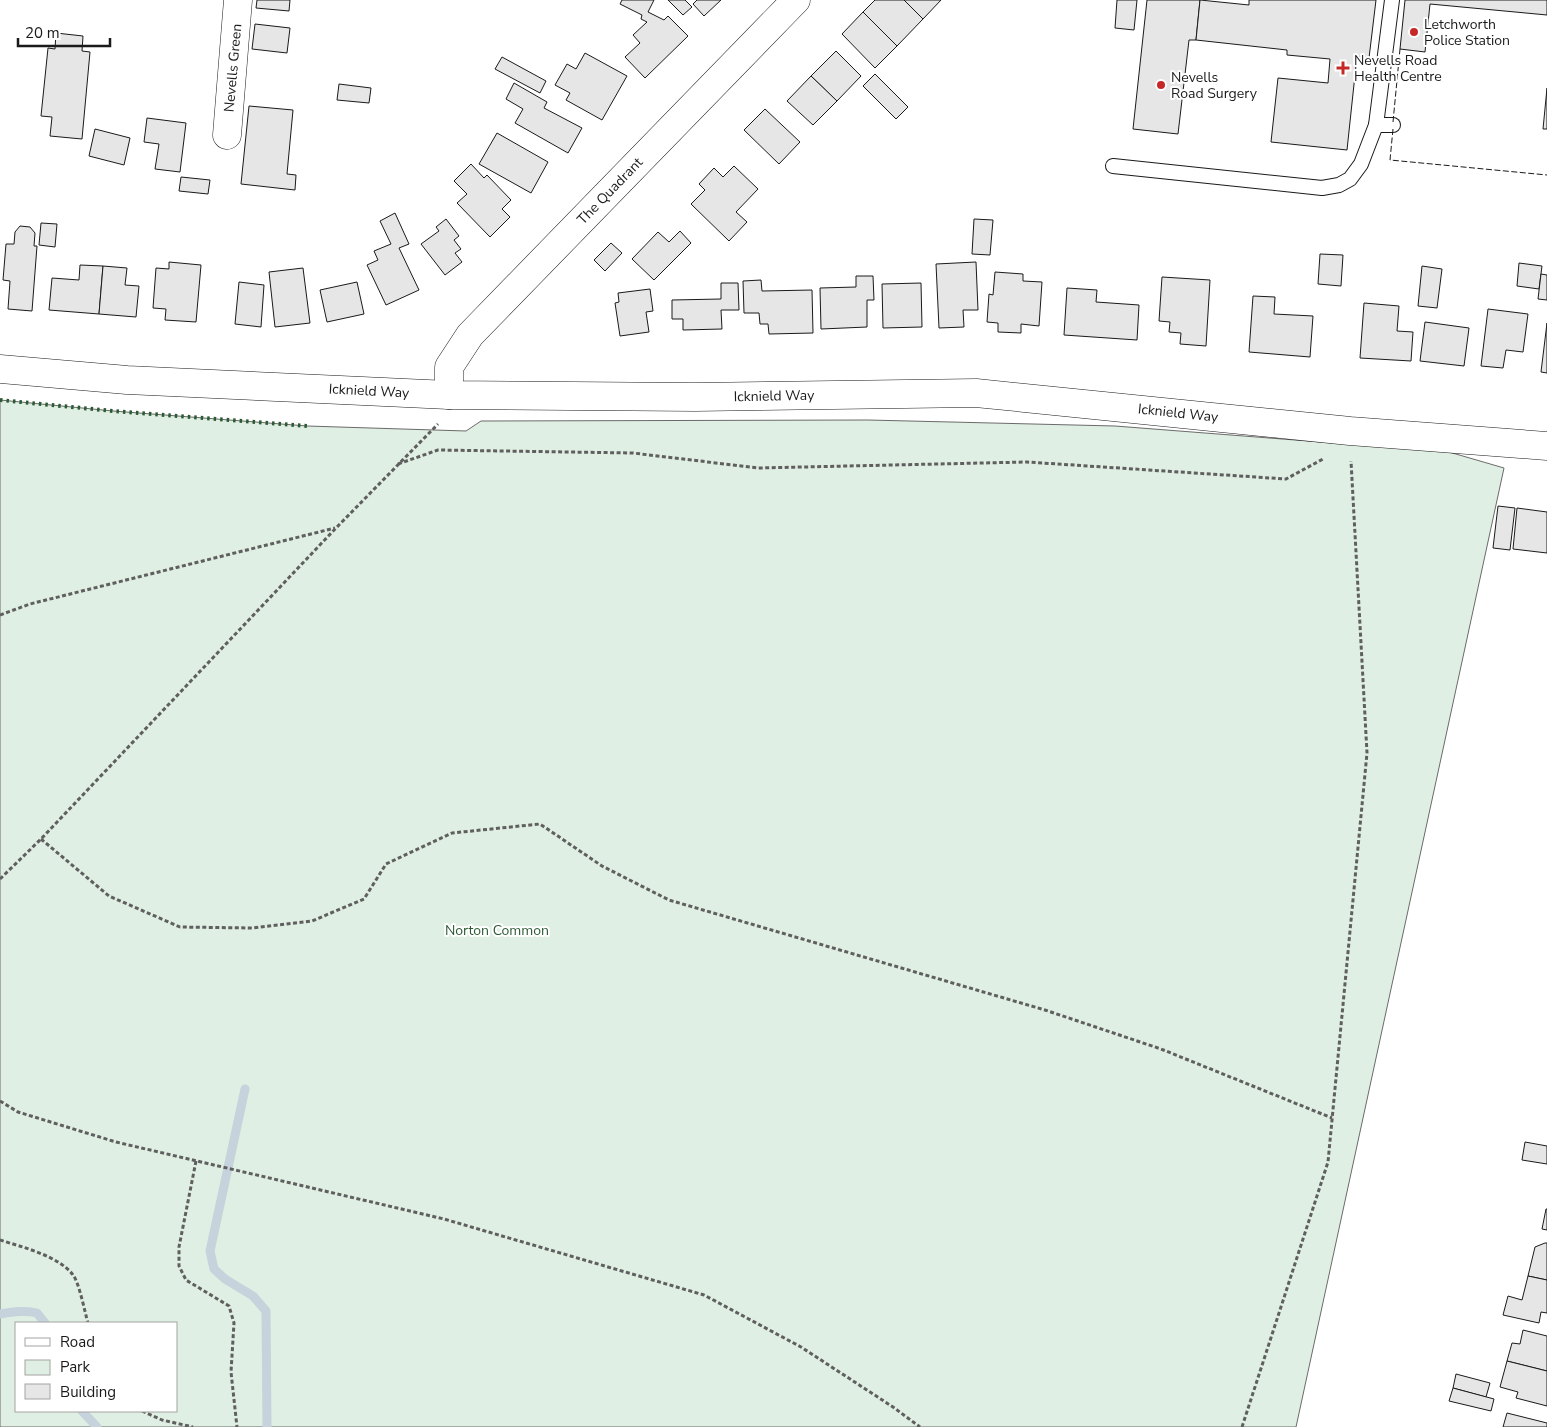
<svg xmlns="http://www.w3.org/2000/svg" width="1547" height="1427" font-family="'Nunito Sans',sans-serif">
<rect width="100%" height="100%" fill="#fff"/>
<path fill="#e0efe3" stroke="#6a6a6a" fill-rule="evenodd" d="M0 400 113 411 307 426 466 431 481 421 868 420 1115 426 1449 452 1504 468 1296 1427H0ZM16 1323H176V1411H16Z"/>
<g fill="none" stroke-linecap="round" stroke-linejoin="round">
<g stroke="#c6d2dc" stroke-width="9">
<path d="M245 1089 210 1251 214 1269 225 1279 253 1296 266 1311 267 1427"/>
<path d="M0 1314C13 1312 25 1310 37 1313L45 1323"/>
<path d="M82 1411 97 1427"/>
</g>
</g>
<g fill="#e6e6e6" stroke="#1a1a1a">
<path d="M257 0H290L289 11 256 8Z"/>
<path d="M622 0H654L648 12 664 20 668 16 688 36 645 78 625 57 640 43 633 35 647 22 641 19 642 15 620 4Z"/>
<path d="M668 0H685L692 7 683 15Z"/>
<path d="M697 0H721L704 16 693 4Z"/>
<path d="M875 0H904L923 19 897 46 863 12Z"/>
<path d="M904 0H941L923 19Z"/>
<path d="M1117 0H1137L1134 30 1115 28Z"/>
<path d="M1147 0H1200L1196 40H1189L1178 134 1133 129Z"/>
<path d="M1200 0 1249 5V0H1376L1369 58 1357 56 1347 150 1271 142 1278 78 1328 83 1330 59 1287 55V50L1196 40Z"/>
<path d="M1405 0H1547V15L1430 4 1425 52 1400 49Z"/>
<path d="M863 12 897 46 875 68 842 34Z"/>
<path d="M255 24 290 28 287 53 252 49Z"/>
<path d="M56 33 83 36 82 51 90 52 82 139 50 136 52 117 41 116 48 48 55 49Z"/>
<path d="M836 51 861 76 837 101 811 76Z"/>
<path d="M585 53 627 76 602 120 566 100 570 93 555 85 567 64 576 69Z"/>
<path d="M502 57 546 81 540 93 495 69Z"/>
<path d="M875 74 908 107 896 119 863 86Z"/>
<path d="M811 76 837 101 813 125 787 101Z"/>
<path d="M514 83 547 102 544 108 582 128 568 153 515 123 523 109 506 99Z"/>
<path d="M339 84 371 88 369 103 337 100Z"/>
<path d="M1547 88V129H1543Z"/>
<path d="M249 106 293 110 287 174 296 175 295 190 241 184Z"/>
<path d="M765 109 800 142 779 164 744 130Z"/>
<path d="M147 118 186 123 180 172 155 169 159 144 144 142Z"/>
<path d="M95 129 130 138 124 165 89 156Z"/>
<path d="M497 133 548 162 531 193 479 164Z"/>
<path d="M471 164 484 178 487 175 511 200 502 209 510 217 490 237 457 203 467 194 454 181Z"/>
<path d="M734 166 758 189 736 212 747 222 729 241 691 204 705 190 699 184 714 168 723 177Z"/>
<path d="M181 177 210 180 208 194 179 191Z"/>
<path d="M395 213 409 244 399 248 419 290 386 305 367 265 378 260 374 251 391 244 380 221Z"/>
<path d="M446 219 459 236 454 240 461 249 455 253 462 262 445 275 421 244 439 231 436 227Z"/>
<path d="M974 219 993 220 990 255 972 254Z"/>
<path d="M41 223 57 224 55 247 39 245Z"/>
<path d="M20 226 30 227 35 233 34 246H37L32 311 8 309 10 281 3 280 6 244H14L15 232Z"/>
<path d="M680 231 691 243 654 280 632 259 658 232 669 242Z"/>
<path d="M611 243 622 253 605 271 594 260Z"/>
<path d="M1320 254 1343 255 1341 286 1318 284Z"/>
<path d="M169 262 201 265 196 322 165 320 166 309 153 308 156 268 169 269Z"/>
<path d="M976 262 978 310H963L964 327 939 328 936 264Z"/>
<path d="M1519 263 1542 266 1539 289 1517 286Z"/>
<path d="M80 265 103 266 99 314 49 310 52 278 79 280Z"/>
<path d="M103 266 127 268 125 285 139 286 136 317 99 314Z"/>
<path d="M1422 266 1442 269 1437 308 1418 306Z"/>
<path d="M303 268 310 323 275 327 269 272Z"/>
<path d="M995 272 1023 274V281L1042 282 1039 326 1021 324V333L998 332V323L987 322 989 294 993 295Z"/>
<path d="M1541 274 1547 275V300L1538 299Z"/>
<path d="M856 276H873L874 300H867V327L821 329 820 288 856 287Z"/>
<path d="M1162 277 1210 280 1206 346 1180 344 1181 333 1169 332 1170 322 1159 321Z"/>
<path d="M761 280 762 291 812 290 813 333 769 334 768 324H760L759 313H744L743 281Z"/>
<path d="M239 282 264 285 261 327 235 324Z"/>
<path d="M357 282 364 314 327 322 320 290Z"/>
<path d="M721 283H738L739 310H721L722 329 683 330V319H672V300L721 299Z"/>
<path d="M921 283 922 327 883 328 882 284Z"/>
<path d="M1067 288 1097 290 1096 302 1139 305 1137 340 1064 335Z"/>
<path d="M650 289 653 311 646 312 649 332 620 336 615 303 619 302 618 293Z"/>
<path d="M1253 296 1275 297 1274 314 1313 316 1310 357 1249 352Z"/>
<path d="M1364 303 1399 306 1397 331 1413 332 1411 361 1360 358Z"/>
<path d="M1488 309 1528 314 1523 352 1506 350 1503 368 1481 366Z"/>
<path d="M1425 322 1469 328 1464 366 1420 361Z"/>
<path d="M1547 323V373L1541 372Z"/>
<path d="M1498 506 1515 508 1510 550 1493 548Z"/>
<path d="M1517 508 1547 512V553L1513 549Z"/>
<path d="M1525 1142 1547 1146V1164L1522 1160Z"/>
<path d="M1546 1209H1547V1230L1542 1229Z"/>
<path d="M1545 1243H1547V1280L1528 1276 1535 1247Z"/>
<path d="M1528 1276 1547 1280V1313L1541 1312 1539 1323 1503 1315 1508 1296 1522 1300Z"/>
<path d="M1523 1330 1547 1336V1371L1507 1361 1512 1343 1520 1344Z"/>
<path d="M1507 1361 1547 1371V1406L1516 1398 1518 1392 1500 1387Z"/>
<path d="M1456 1374 1490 1383 1486 1397 1453 1388Z"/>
<path d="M1453 1388 1494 1399 1491 1411 1449 1401Z"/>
<path d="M1507 1413 1547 1423V1427H1503Z"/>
</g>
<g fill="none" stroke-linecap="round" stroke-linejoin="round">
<defs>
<g id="service">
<path d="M1376 125H1393"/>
<path d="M1113 166 1322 188 1339 185 1350 179 1361 164 1376 125 1392 0"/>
</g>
<g id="minor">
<path d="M227 135 238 0"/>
<path d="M449 395V367L470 335 796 0"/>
</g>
<path id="tertiary" d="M0 369 127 380 449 395 695 397 976 393 1350 431 1547 446"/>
</defs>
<use href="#service" stroke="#1a1a1a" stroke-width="16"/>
<use href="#minor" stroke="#1a1a1a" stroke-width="29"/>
<use href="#tertiary" stroke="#1a1a1a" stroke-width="29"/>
<g stroke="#5f5f5f" stroke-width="3" stroke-dasharray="4 2.5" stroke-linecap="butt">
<path d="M398 464 438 450 633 453 758 468 1027 462 1286 479 1323 459"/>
<path d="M0 615 30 604 335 528"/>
<path d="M41 839 109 896 180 927 252 928 312 921 364 899 386 864 452 833 540 824 602 866 669 900 1045 1010 1161 1049 1332 1118"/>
<path d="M0 879 41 839 336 528 438 424"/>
<path d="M0 1101 18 1112 116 1142 444 1219 704 1295 801 1347 893 1407 920 1427"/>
<path d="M196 1161 179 1247V1266L186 1280 229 1306 234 1323 231 1372 237 1427"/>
<path d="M0 1240C22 1247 59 1256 73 1275 79 1282 85 1313 88 1323"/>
<path d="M142 1411 162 1420 193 1427"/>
<path d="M1242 1427 1328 1162 1367 753 1351 461"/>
</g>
<use href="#service" stroke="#fff" stroke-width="14"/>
<use href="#minor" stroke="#fff" stroke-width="28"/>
<use href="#tertiary" stroke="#fff" stroke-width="28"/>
<path stroke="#2b5a34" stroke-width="4" stroke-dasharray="2.5 4" stroke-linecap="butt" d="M0 400 113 411 307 426"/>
<g stroke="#1a1a1a" stroke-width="1" stroke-dasharray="6 2.5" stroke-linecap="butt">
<path d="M1393 122 1400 49"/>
<path d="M1393 129 1390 160 1547 175"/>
</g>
</g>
<g fill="#c62828" stroke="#fff" stroke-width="2">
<circle cx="1414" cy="32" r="5"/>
<path d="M1340.5 60.5h5v5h5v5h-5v5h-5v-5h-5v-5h5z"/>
<circle cx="1161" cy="85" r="5"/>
</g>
<g text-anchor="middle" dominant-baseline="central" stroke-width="4" stroke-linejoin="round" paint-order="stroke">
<g font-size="14" fill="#1a1a1a" stroke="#fff" text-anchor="start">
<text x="1424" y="24">Letchworth<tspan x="1424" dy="16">Police Station</tspan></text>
<text x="1354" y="60">Nevells Road<tspan x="1354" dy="16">Health Centre</tspan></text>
<text x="1171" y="77">Nevells<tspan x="1171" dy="16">Road Surgery</tspan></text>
</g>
<g font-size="14" fill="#1a1a1a" stroke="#fff">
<text transform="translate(233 68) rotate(-85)">Nevells Green</text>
<text transform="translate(610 191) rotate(-46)">The Quadrant</text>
<text transform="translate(369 391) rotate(3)">Icknield Way</text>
<text transform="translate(774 396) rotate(-1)">Icknield Way</text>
<text transform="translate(1178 413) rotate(6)">Icknield Way</text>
</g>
<g font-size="14" fill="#2b5a34" stroke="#fff">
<text x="497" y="930">Norton Common</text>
</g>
</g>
<rect x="15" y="1322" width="162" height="90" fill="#ffffff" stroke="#a3a3a3"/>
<rect x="25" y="1338" width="25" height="8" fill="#ffffff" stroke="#a3a3a3"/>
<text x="60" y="1347" font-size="15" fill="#1a1a1a">Road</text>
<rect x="25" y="1360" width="25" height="15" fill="#e0efe3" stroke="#a3a3a3"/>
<text x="60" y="1372" font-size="15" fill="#1a1a1a">Park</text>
<rect x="25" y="1384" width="25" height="15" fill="#e6e6e6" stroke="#a3a3a3"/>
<text x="60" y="1397" font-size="15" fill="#1a1a1a">Building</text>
<path d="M18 38v8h92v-8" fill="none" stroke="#1a1a1a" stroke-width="2.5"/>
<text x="25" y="38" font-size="15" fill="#1a1a1a" stroke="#ffffff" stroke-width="4" paint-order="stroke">20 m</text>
</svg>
